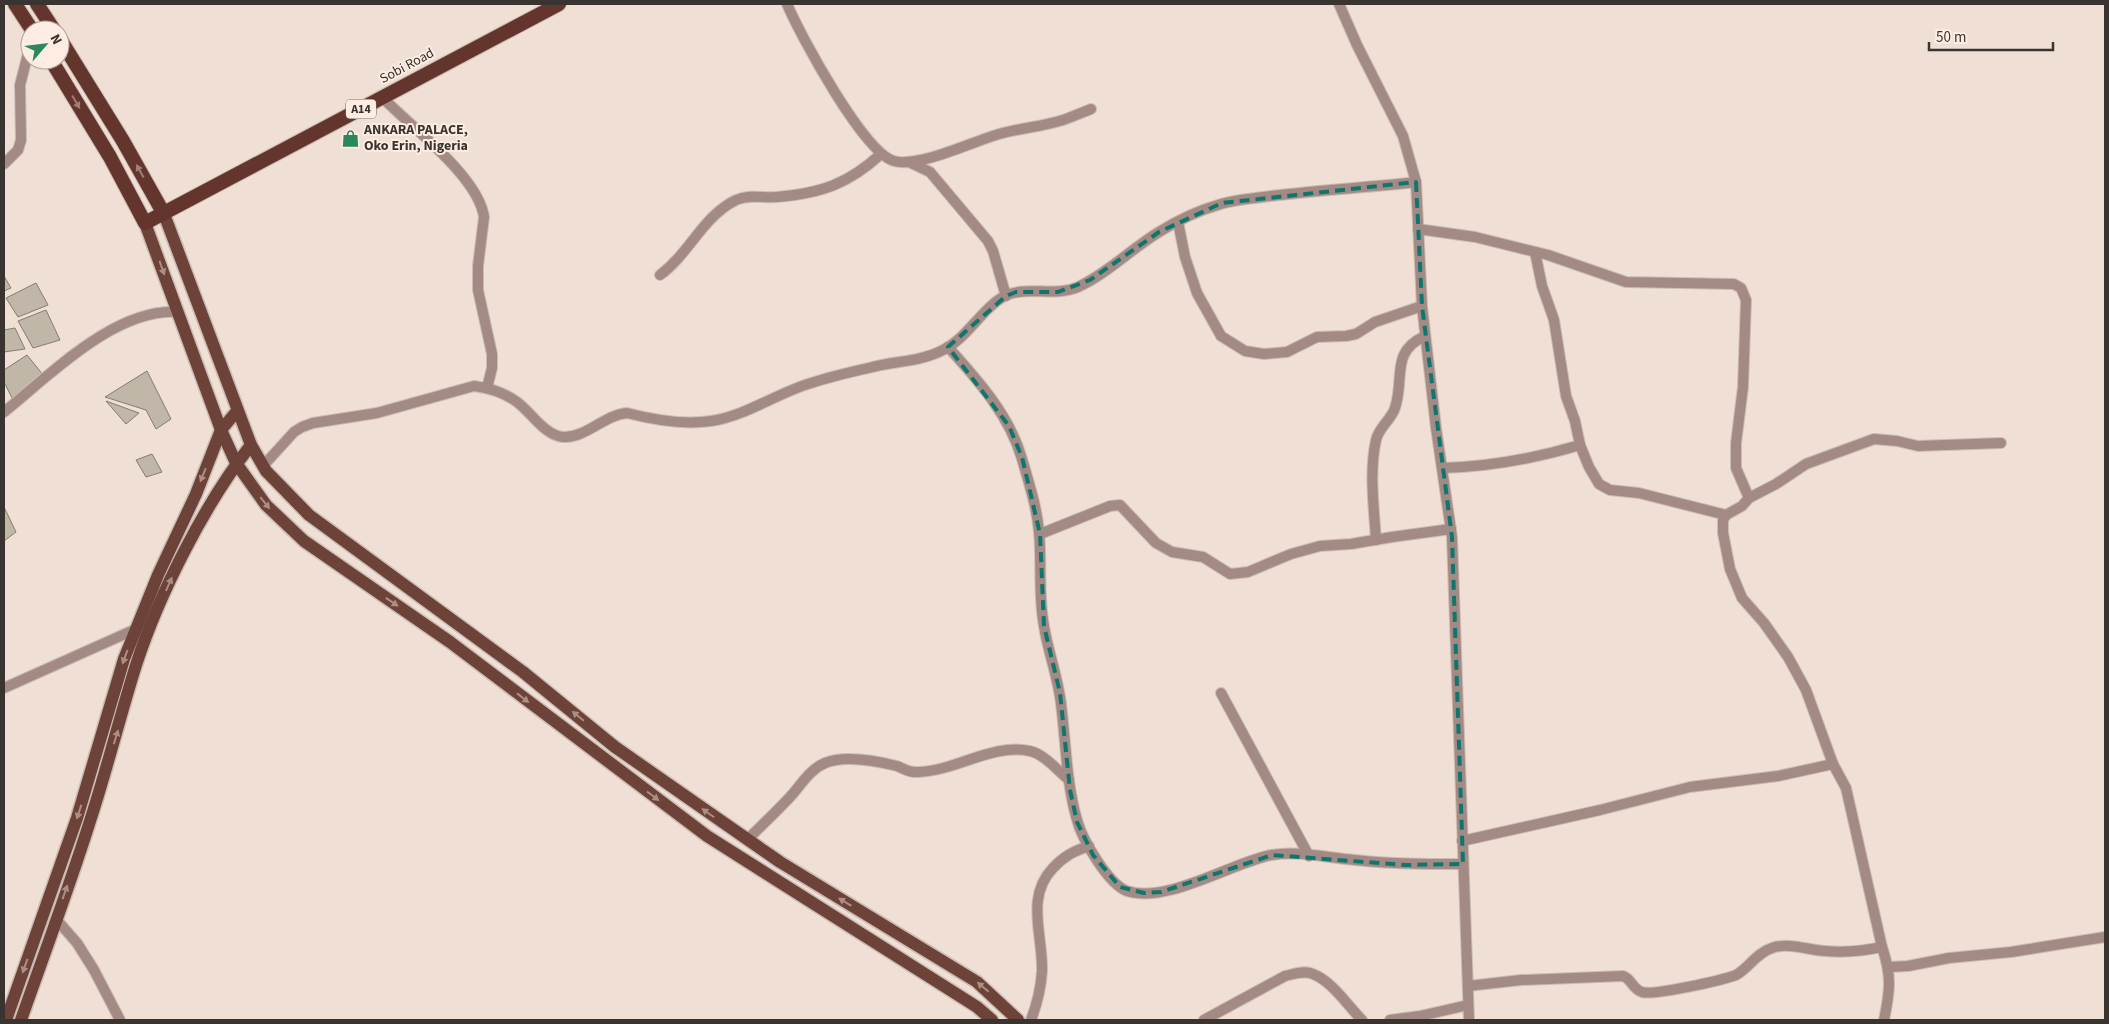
<svg xmlns="http://www.w3.org/2000/svg" width="2109" height="1024" font-family="'Source Sans 3',sans-serif">
<rect width="100%" height="100%" fill="#efdfd5"/>
<g fill="#c1b7a9" stroke="#857c6f">
<path d="M4 276 11 288 4 291Z"/>
<path d="M36 283 48 305 18 317 6 298Z"/>
<path d="M46 310 60 340 33 348 18 321Z"/>
<path d="M15 328 25 349 4 352V330Z"/>
<path d="M27 355 44 376 13 400 4 382V370Z"/>
<path d="M147 371 171 419 156 429 146 410 105 397Z"/>
<path d="M106 401 139 413 126 424Z"/>
<path d="M152 454 162 472 146 477 136 460Z"/>
<path d="M4 507 16 532 4 541Z"/>
</g>
<g fill="none" stroke-linecap="round" stroke-linejoin="round">
<defs>
<g id="minor">
<path d="M787 4C800 35 864 153 894 161 918 168 972 142 996 135 1018 128 1041 127 1063 120 1072 117 1081 113 1091 109"/>
<path d="M1339 4 1357 45 1403 136 1416 182 1422 306 1436 428 1452 537 1469 1020"/>
<path d="M383 98C411 127 478 176 484 217L478 266V290L492 354V368L487 388"/>
<path d="M909 162 930 172 988 241 993 251 1006 296"/>
<path d="M4 164 18 150 21 140 20 85 30 46"/>
<path d="M1178 222 1185 257 1197 293 1221 336 1245 351 1264 354 1287 352 1317 337 1346 336 1356 334 1375 322 1422 306"/>
<path d="M1418 229 1475 237 1548 255 1626 282 1734 284 1741 288 1746 300 1743 387 1736 443V468L1749 498"/>
<path d="M1535 252 1542 286 1554 320 1566 396 1575 421 1580 445 1589 467 1599 484 1610 490 1639 493 1726 515"/>
<path d="M660 275C689 254 703 216 736 200 750 194 763 198 777 197 822 193 848 184 881 154"/>
<path d="M948 347C978 380 1010 416 1022 459 1029 483 1037 508 1039 532 1042 564 1038 595 1044 626 1048 652 1058 677 1061 704 1066 742 1066 782 1077 820 1082 839 1108 884 1127 891 1167 904 1231 863 1271 855 1298 850 1328 858 1355 860 1391 864 1426 864 1463 864"/>
<path d="M4 412C50 375 115 308 178 312"/>
<path d="M263 466 294 432 302 427 313 423 377 413 474 386C489 388 505 393 517 402 531 412 544 435 563 437 586 438 604 415 627 413 654 420 684 425 711 421 746 416 777 393 811 383 832 376 855 371 877 366 899 361 922 361 943 350 968 338 984 305 1007 295 1029 286 1055 297 1078 287 1108 273 1131 249 1159 232 1178 220 1200 210 1221 204 1234 200 1249 199 1263 197 1314 190 1365 188 1416 182"/>
<path d="M1442 468C1488 467 1536 458 1580 445"/>
<path d="M1040 534 1110 506 1120 505 1156 543 1172 552 1203 557 1230 574 1248 572 1291 554 1320 546 1351 544 1392 537 1451 529"/>
<path d="M1376 540C1374 508 1369 472 1376 440 1379 427 1391 420 1395 408 1405 377 1390 352 1425 336"/>
<path d="M4 688 136 629"/>
<path d="M1221 693 1309 856"/>
<path d="M747 840C761 826 776 812 790 797 801 785 810 769 825 763 844 755 877 761 897 766 905 769 909 773 918 772 956 771 992 743 1030 751 1044 754 1058 771 1069 780"/>
<path d="M1462 841 1600 810 1690 787 1778 776 1833 764"/>
<path d="M56 919 77 943 94 970 120 1020"/>
<path d="M1889 967 1908 966 1949 958 2011 952 2105 937"/>
<path d="M1468 986 1521 980 1623 976C1632 979 1632 989 1642 992 1653 996 1723 980 1736 975 1749 968 1756 953 1772 948 1789 942 1808 950 1825 951 1845 953 1863 951 1882 947"/>
<path d="M1031 1020C1037 1004 1041 989 1042 971 1043 935 1025 897 1053 868 1064 856 1074 851 1089 846"/>
<path d="M1204 1020 1285 976C1294 974 1304 970 1313 974 1333 982 1347 1005 1362 1020"/>
<path d="M1390 1020 1420 1016 1468 1005"/>
<path d="M1884 1020C1890 991 1892 976 1882 947L1846 788 1833 764 1806 690 1788 657 1764 623 1742 598 1730 569 1723 533V520L1726 515 1742 506 1749 498 1776 484 1806 464 1874 439 1897 441 1918 446 2001 443"/>
</g>
<g id="primary">
<path d="M164 214 251 445 266 471 309 515 523 672 615 747 780 862 977 982 1018 1020"/>
<path d="M145 223 221 430 236 463 266 505 304 541 450 642 707 836 977 1007 992 1020"/>
<path d="M6 1020 77 818 124 659 158 575 196 494 221 430 237 411"/>
<path d="M21 1020C44 954 69 888 90 821 107 769 120 716 136 665 159 594 205 503 251 445"/>
</g>
<g id="trunk">
<path d="M15 4 32 30"/>
<path d="M37 4 54 30"/>
<path d="M60 39 123 141 164 214"/>
<path d="M51 60 110 157 145 223 559 4"/>
</g>
</defs>
<use href="#minor" stroke="#cbbdb4" stroke-width="12"/>
<use href="#primary" stroke="#cbbdb4" stroke-width="15"/>
<use href="#trunk" stroke="#cbbdb4" stroke-width="16"/>
<use href="#minor" stroke="#a48a84" stroke-width="10"/>
<use href="#primary" stroke="#6d4239" stroke-width="12"/>
<use href="#trunk" stroke="#63352c" stroke-width="14"/>
</g>
<defs><path id="oneway-solid" d="M-6-.8H1V-3.2L6.5 0L1 3.2V.8H-6Z" transform="scale(1.25)"/></defs>
<g fill="#a07e75">
<use href="#oneway-solid" transform="translate(76 102) rotate(59)"/>
<use href="#oneway-solid" transform="translate(140 171) rotate(-119)"/>
</g>
<g fill="#ad8e85">
<use href="#oneway-solid" transform="translate(162 268) rotate(70)"/>
<use href="#oneway-solid" transform="translate(203 475) rotate(112)"/>
<use href="#oneway-solid" transform="translate(265 503) rotate(51)"/>
<use href="#oneway-solid" transform="translate(169 584) rotate(-66)"/>
<use href="#oneway-solid" transform="translate(392 602) rotate(34)"/>
<use href="#oneway-solid" transform="translate(125 657) rotate(110)"/>
<use href="#oneway-solid" transform="translate(523 698) rotate(38)"/>
<use href="#oneway-solid" transform="translate(578 716) rotate(-141)"/>
<use href="#oneway-solid" transform="translate(116 737) rotate(-73)"/>
<use href="#oneway-solid" transform="translate(653 796) rotate(37)"/>
<use href="#oneway-solid" transform="translate(79 812) rotate(108)"/>
<use href="#oneway-solid" transform="translate(708 813) rotate(-145)"/>
<use href="#oneway-solid" transform="translate(65 892) rotate(-71)"/>
<use href="#oneway-solid" transform="translate(845 902) rotate(-149)"/>
<use href="#oneway-solid" transform="translate(25 966) rotate(110)"/>
<use href="#oneway-solid" transform="translate(983 987) rotate(-140)"/>
</g>
<path fill="none" stroke="#0f766e" stroke-width="4" stroke-dasharray="10 6" stroke-linejoin="round" d="M1416 182 1422 306 1452 537 1463 864 1405 865 1272 855 1161 892 1144 893 1120 887 1093 855 1077 822 1070 790 1060 693 1044 626 1040 534 1022 457 1009 426 948 347 1006 296 1016 292H1058L1090 280 1159 232 1222 203Z"/>
<defs>
<symbol id="shop-bare" viewBox="-9 -9 18 18"><path d="M-5-2.5h2.3a2.7 3.5 0 0 1 5.4 0H5L5.5 6h-11ZM-1.5-2.5h3a1.5 2.3 0 0 0-3 0Z" fill="#2b875d" stroke="#fcece2" stroke-width="2.5" paint-order="stroke"/></symbol>
</defs>
<g fill-rule="evenodd">
<use href="#shop-bare" x="338" y="126" width="25" height="25"/>
</g>
<g text-anchor="middle" dominant-baseline="central" stroke-width="4" stroke-linejoin="round" paint-order="stroke">
<rect fill="#fcece2" stroke="#746b65" stroke-width="1" x="346" y="99.5" width="30" height="19" rx="4"/>
<g font-size="12" font-weight="bold" fill="#3a3430">
<text x="361" y="109">A14</text>
</g>
<g font-size="14" fill="#3a3430" stroke="#fcece2">
<text transform="translate(407 66) rotate(-28)">Sobi Road</text>
</g>
<g font-size="14" font-weight="bold" fill="#3a3430" stroke="#fcece2" text-anchor="start">
<text x="364" y="130">ANKARA PALACE,<tspan x="364" dy="16">Oko Erin, Nigeria</tspan></text>
</g>
</g>
<rect width="2109" height="1024" fill="none" stroke="#3a3430" stroke-width="10"/>
<g transform="translate(45 45) rotate(62)"><circle r="24" fill="#fcece2" stroke="#aea29b"/>
<path d="M0-4L9 19L0 12L-9 19Z" fill="#2b875d"/>
<text y="-8" font-size="14" font-weight="bold" text-anchor="middle" fill="#3a3430">N</text>
</g>
<path d="M1929 42v8h124v-8" fill="none" stroke="#3a3430" stroke-width="2.5"/>
<text x="1936" y="42" font-size="15" fill="#3a3430" stroke="#fcece2" stroke-width="4" paint-order="stroke">50 m</text>
</svg>
